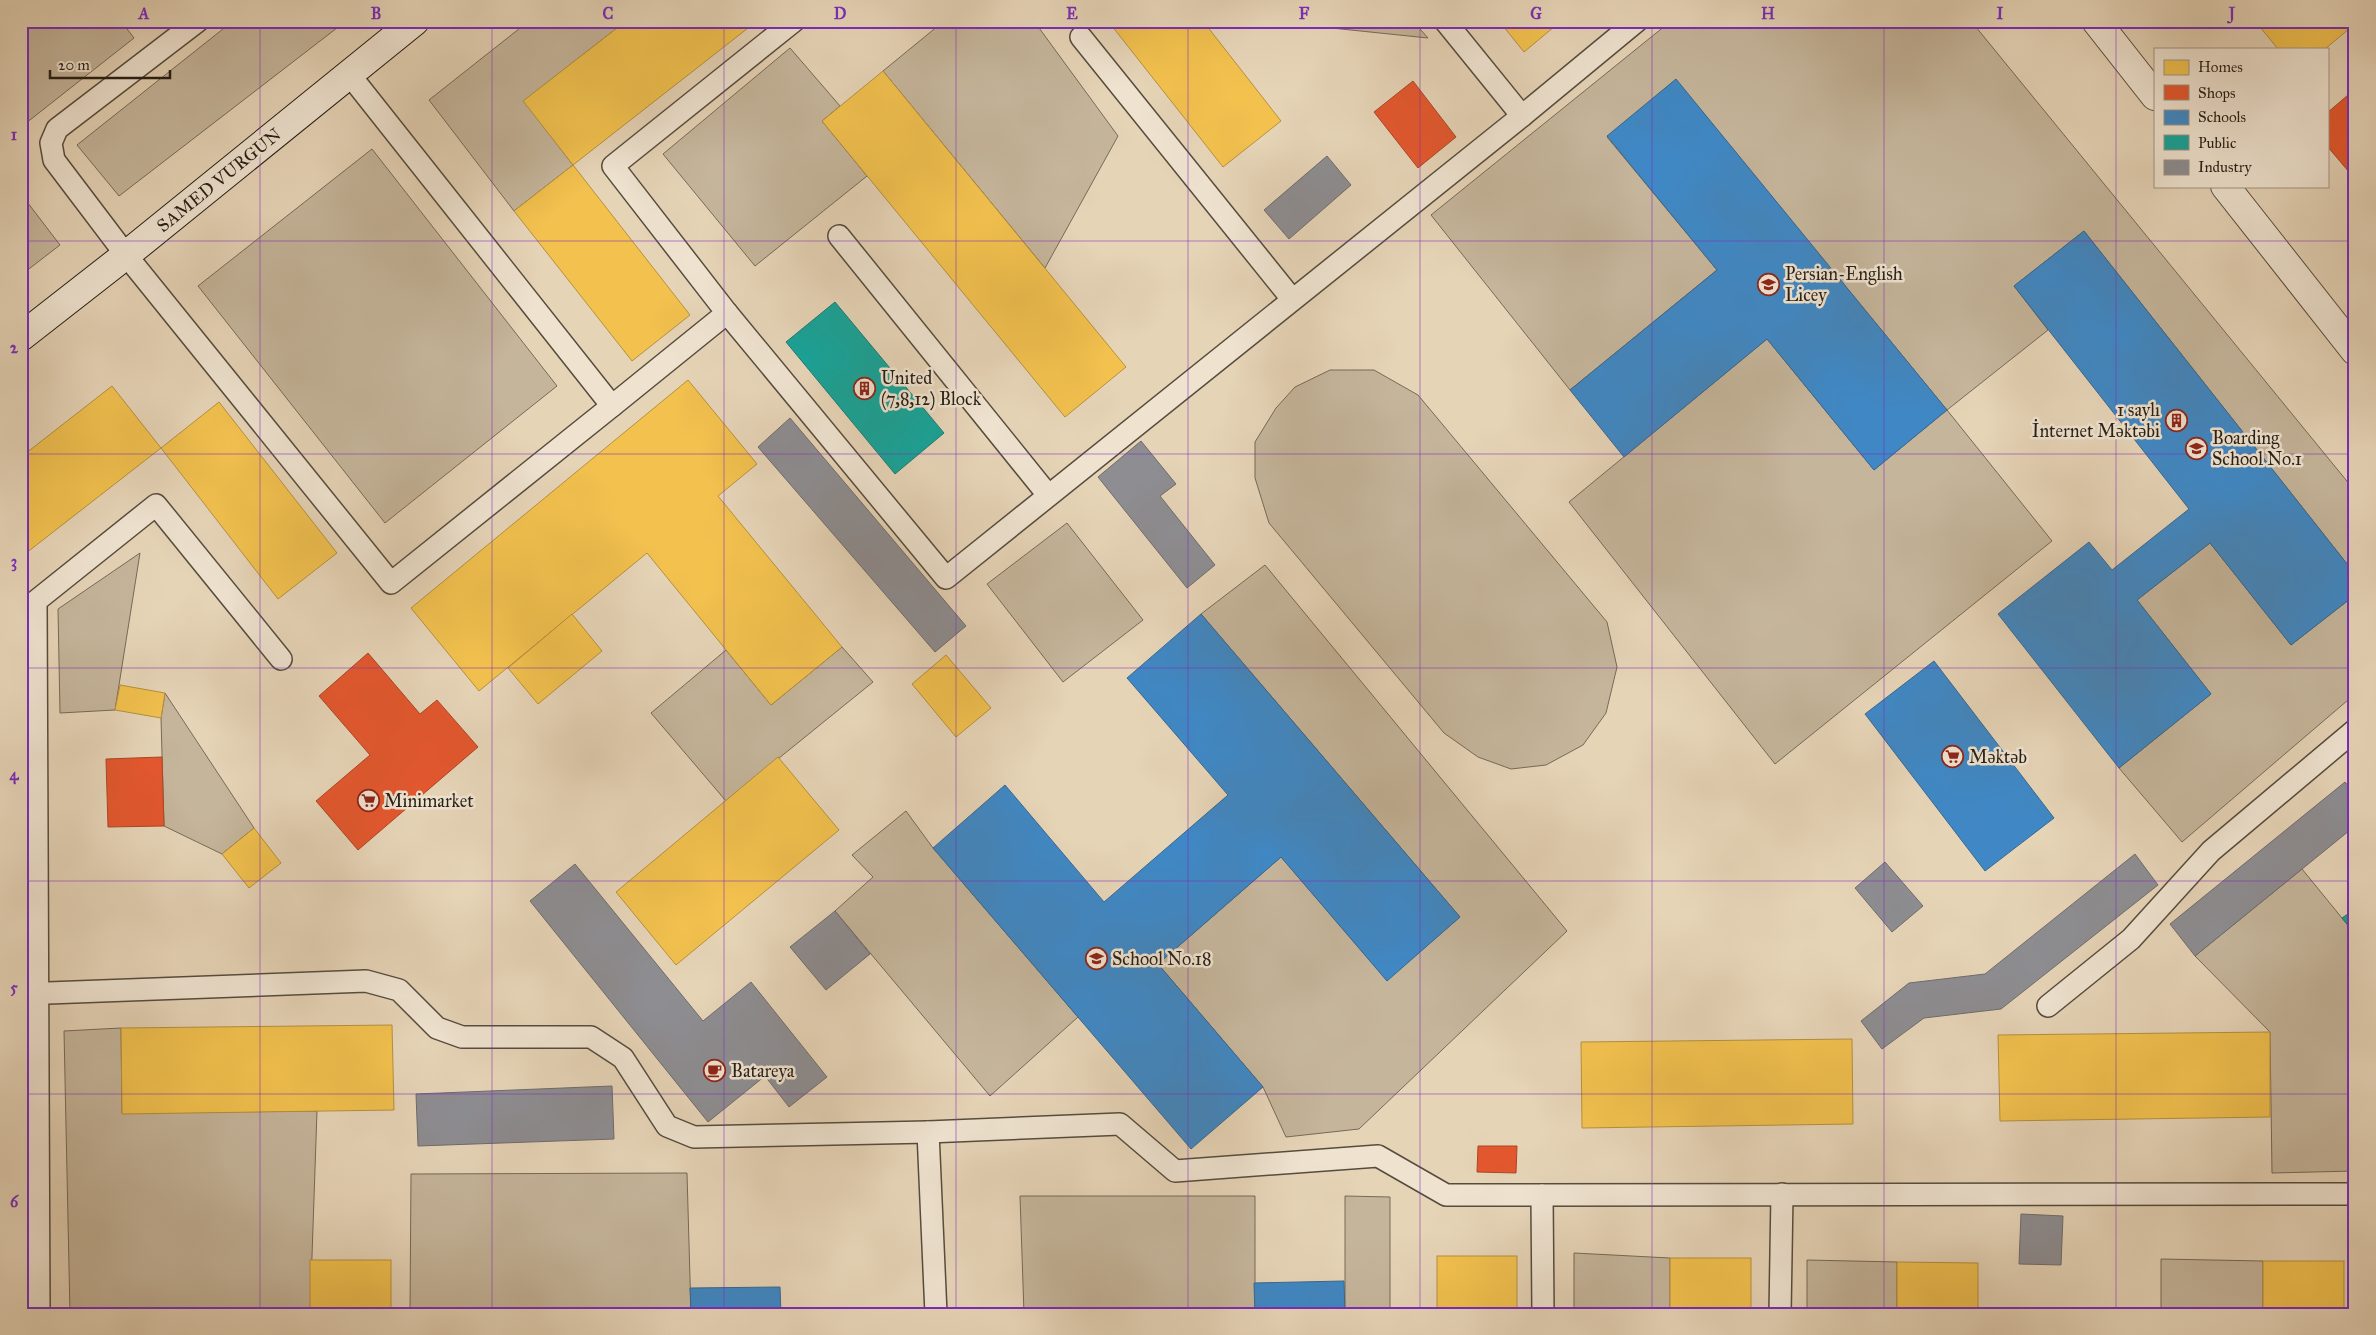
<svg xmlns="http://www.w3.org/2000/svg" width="2376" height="1335" font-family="'IM FELL Great Primer',serif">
<rect width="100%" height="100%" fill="#e6d4b7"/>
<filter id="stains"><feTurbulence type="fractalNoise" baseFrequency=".004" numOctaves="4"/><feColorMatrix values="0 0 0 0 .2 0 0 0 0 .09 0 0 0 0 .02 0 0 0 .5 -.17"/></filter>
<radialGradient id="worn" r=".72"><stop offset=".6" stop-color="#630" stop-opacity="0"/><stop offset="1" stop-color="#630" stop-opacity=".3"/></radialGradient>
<g fill="#c5b59b" stroke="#766a58">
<path d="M21 21H121L134 38 21 127Z"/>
<path d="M233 21H346L119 196 77 145Z"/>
<path d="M529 21H626L524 101 573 165 514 211 429 100Z"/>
<path d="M944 21H1034L1118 136 1045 268 883 71Z"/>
<path d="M1264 21H1413L1428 38Z"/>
<path d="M1671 21H1971L2355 491V574L2084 231 2014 286 2048 330 1947 410 2052 541 1775 764 1569 502 1767 339 1874 470 1947 410 1676 80 1607 137 1717 270 1570 390 1431 215Z"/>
<path d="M790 48 840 106 822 121 867 176 755 266 663 154Z"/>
<path d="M372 149 557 386 385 523 198 286Z"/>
<path d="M21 194 60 245 21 275Z"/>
<path d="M1330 370H1374L1418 395 1607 622 1617 667 1606 713 1583 745 1546 765 1511 769 1478 757 1444 733 1269 523 1255 478V442L1276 408 1295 387Z"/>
<path d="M1067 523 1143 620 1063 682 987 584Z"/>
<path d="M2210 543 2291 645 2355 595V694L2182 842 2119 768 2211 694 2137 600Z"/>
<path d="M140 553 115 710 60 713 58 609Z"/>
<path d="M1265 565 1567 931 1359 1129 1286 1137 1263 1087 1158 964 1281 857 1387 980 1460 917 1201 614Z"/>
<path d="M842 647 873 682 726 801 651 713 726 650 771 705Z"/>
<path d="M165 693 254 828 222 854 164 826 161 718Z"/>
<path d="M906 811 933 848 1078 1017 990 1096 835 911 873 877 852 855Z"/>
<path d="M2302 869 2355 934V1171L2272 1173 2270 1032 2195 956Z"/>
<path d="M121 1028 122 1113 317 1111 310 1314H70L64 1031Z"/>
<path d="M687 1173 691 1314H410L411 1174Z"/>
<path d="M1020 1196H1255V1314H1024Z"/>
<path d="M1345 1196 1390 1197V1314H1345Z"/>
<path d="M1574 1253 1670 1258V1314H1574Z"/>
<path d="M2161 1259 2263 1261V1314H2161Z"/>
<path d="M1807 1260 1897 1262V1314H1807Z"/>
</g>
<g fill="#f2c14e" stroke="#b5903d">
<path d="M626 21H757L573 165 523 101Z"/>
<path d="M1108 21H1203L1281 121 1223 167Z"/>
<path d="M1499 21H1561L1524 52Z"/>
<path d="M2255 21H2355V24L2325 49H2278Z"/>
<path d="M883 71 1126 367 1065 417 822 121Z"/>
<path d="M573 165 690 315 632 361 514 211Z"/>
<path d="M688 380 757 464 718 496 842 647 771 705 647 553 479 691 411 608Z"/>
<path d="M112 386 161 448 21 557V457Z"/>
<path d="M219 402 337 553 278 599 161 448Z"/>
<path d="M572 614 602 651 538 704 508 668Z"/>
<path d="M946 655 991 708 956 737 912 684Z"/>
<path d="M120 685 165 693 161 718 115 710Z"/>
<path d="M778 757 839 830 676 965 616 892Z"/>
<path d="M254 828 281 863 249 888 222 854Z"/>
<path d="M392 1025 394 1110 122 1114 121 1028Z"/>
<path d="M2270 1032V1117L2000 1121 1998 1035Z"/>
<path d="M1852 1039 1853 1124 1582 1128 1581 1042Z"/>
<rect x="1437" y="1256" width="80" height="58"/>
<rect x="1670" y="1258" width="81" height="56"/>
<rect x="310" y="1260" width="81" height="54"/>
<rect x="2263" y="1261" width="81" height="53"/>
<path d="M1897 1262 1978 1263V1314H1897Z"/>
</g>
<g fill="#e4572e" stroke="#ab4626">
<path d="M1413 81 1456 137 1418 168 1374 112Z"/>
<path d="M2355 89V179L2327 146V113Z"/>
<path d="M368 653 420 714 437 700 478 747 358 850 316 801 370 755 319 696Z"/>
<path d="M162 757 164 826 108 827 106 759Z"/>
<path d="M1478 1146H1517L1516 1173 1477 1172Z"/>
</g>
<g fill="#3f88c5" stroke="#386890">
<path d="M1676 79 1947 410 1874 470 1767 339 1624 457 1570 390 1717 270 1607 136Z"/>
<path d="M2084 231 2355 574V595L2291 645 2210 543 2137 600 2211 694 2119 768 1998 614 2089 542 2112 570 2189 509 2014 286Z"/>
<path d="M1201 614 1460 917 1387 981 1281 857 1158 964 1263 1087 1191 1149 933 848 1005 785 1104 902 1228 795 1127 678Z"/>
<path d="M1934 661 2054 818 1985 871 1865 714Z"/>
<path d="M1344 1281 1345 1314H1255L1254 1283Z"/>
<path d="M780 1287 781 1314H691L690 1288Z"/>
</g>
<g fill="#17a398" stroke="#1c7b71">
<path d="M835 302 944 433 895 474 786 342Z"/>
<path d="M2355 909V934L2342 918Z"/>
</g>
<g fill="#8d8d92" stroke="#6e6c6c">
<path d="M1327 156 1351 185 1289 239 1264 210Z"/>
<path d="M790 418 966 626 935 652 758 447Z"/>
<path d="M1141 441 1176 484 1160 496 1215 565 1187 588 1098 477Z"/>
<path d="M2345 782 2355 794V826L2195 956 2170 924Z"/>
<path d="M2135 854 2158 885 2001 1009 1924 1018 1882 1049 1861 1021 1909 983 1985 974Z"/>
<path d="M1885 862 1923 906 1892 932 1855 888Z"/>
<path d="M575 864 703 1021 751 982 827 1077 789 1107 765 1076 708 1122 530 901Z"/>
<path d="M835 911 870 954 826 990 790 947Z"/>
<path d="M612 1086 614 1139 418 1146 416 1094Z"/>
<path d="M2021 1214 2063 1216 2061 1265 2019 1264Z"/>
</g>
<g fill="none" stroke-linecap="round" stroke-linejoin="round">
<defs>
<g id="service">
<path d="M198 21 57 129 51 143 54 160 126 255 391 583 612 406 349 74"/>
<path d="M1081 37 1292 299"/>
<path d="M1522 116 1637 21"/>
<path d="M839 236 1048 495"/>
<path d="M727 313 946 578 1522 116 1445 21"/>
<path d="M612 406 727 313 613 166 794 21"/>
<path d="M21 994 366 981 399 990 437 1028 462 1037H591L623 1058 667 1126 694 1137 928 1132 936 1314"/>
<path d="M2048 1006 2131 939 2211 851 2355 730"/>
<path d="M928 1132 1120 1124 1175 1171 1378 1156 1446 1195 2355 1194"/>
<path d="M1542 1195 1543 1314"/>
<path d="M39 1314 36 601 156 505 281 659"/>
<path d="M1780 1314 1782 1194"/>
</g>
<g id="minor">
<path d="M2096 21 2155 96"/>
<path d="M2225 186 2355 351"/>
</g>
<path id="secondary" d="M21 337 126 255 415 21"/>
</defs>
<use href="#service" stroke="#564c3e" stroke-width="24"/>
<use href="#minor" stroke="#564c3e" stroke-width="30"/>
<use href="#secondary" stroke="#261e15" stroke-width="30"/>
<use href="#service" stroke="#efe3d0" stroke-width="21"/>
<use href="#minor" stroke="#efe3d0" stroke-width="28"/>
<use href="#secondary" stroke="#efe3d0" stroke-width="28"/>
</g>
<path fill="none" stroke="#7b2cbf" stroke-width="1" stroke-opacity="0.55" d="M260 21V1314M492 21V1314M724 21V1314M956 21V1314M1188 21V1314M1420 21V1314M1652 21V1314M1884 21V1314M2116 21V1314M21 241H2355M21 454H2355M21 668H2355M21 881H2355M21 1094H2355"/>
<defs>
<symbol id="school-ring" viewBox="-11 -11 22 22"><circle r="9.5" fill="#efe3d0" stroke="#8f2418" stroke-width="1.5"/><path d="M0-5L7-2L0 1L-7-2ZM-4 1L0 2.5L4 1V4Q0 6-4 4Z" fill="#8f2418"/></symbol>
<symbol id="building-ring" viewBox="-11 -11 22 22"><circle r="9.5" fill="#efe3d0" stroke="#8f2418" stroke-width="1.5"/><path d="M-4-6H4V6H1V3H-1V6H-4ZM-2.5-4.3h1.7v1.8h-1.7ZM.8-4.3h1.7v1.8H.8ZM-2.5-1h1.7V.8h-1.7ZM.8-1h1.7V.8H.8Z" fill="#8f2418"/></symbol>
<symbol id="supermarket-ring" viewBox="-11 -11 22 22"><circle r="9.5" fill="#efe3d0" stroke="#8f2418" stroke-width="1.5"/><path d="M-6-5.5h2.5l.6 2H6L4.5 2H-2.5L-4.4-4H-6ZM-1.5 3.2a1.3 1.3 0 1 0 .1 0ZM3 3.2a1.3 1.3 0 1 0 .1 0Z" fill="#8f2418"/></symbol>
<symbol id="cafe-ring" viewBox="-11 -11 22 22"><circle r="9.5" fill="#efe3d0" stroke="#8f2418" stroke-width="1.5"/><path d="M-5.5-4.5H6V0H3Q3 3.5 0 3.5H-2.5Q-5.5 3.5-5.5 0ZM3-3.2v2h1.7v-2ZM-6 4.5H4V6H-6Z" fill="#8f2418"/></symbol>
</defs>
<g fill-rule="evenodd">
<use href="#school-ring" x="1756" y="272" width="25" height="25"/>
<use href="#building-ring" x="852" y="376" width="25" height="25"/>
<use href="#building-ring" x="2164" y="408" width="25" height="25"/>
<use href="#school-ring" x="2184" y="436" width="25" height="25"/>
<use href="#supermarket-ring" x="1940" y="744" width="25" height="25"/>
<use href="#supermarket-ring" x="356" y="788" width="25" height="25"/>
<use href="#school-ring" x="1084" y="946" width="25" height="25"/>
<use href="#cafe-ring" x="702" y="1058" width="25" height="25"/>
</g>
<g text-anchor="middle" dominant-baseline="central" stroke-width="5" stroke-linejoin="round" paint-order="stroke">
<g font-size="18" fill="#261e15" stroke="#efe3d0">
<text transform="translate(219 180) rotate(-39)">SAMED VURGUN</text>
</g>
<g font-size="18" fill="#261e15" stroke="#efe3d0" text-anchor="start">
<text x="1785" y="274">Persian-English<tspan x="1785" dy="21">Licey</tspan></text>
<text x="881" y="378">United<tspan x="881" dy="21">(7,8,12) Block</tspan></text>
<text x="2160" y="410" text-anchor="end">1 saylı<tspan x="2160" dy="21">İnternet Məktəbi</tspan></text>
<text x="2212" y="438">Boarding<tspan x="2212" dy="21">School No.1</tspan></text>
<text x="1969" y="757">Məktəb</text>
<text x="384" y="801">Minimarket</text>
<text x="1112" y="959">School No.18</text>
<text x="731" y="1071">Batareya</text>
</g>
</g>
<rect width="2376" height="1335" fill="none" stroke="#e6d4b7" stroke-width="55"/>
<rect x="2154" y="48" width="175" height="140" fill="#efe3d0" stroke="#9f9485"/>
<rect x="2164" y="60" width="25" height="15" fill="#f2c14e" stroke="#9f9485"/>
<text x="2198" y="72" font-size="15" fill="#261e15">Homes</text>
<rect x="2164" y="85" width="25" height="15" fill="#e4572e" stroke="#9f9485"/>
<text x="2198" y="98" font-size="15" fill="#261e15">Shops</text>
<rect x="2164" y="110" width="25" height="15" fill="#3f88c5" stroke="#9f9485"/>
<text x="2198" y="122" font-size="15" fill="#261e15">Schools</text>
<rect x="2164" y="135" width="25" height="15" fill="#17a398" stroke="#9f9485"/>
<text x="2198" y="148" font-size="15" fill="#261e15">Public</text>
<rect x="2164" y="160" width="25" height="15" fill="#8d8d92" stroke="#9f9485"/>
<text x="2198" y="172" font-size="15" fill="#261e15">Industry</text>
<path d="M50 70v8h120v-8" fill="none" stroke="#261e15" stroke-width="2.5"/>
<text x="58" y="70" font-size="15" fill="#261e15" stroke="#efe3d0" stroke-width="4" paint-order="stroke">20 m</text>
<rect x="28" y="28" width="2320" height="1280" fill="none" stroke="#7b2cbf" stroke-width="2"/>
<g font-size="16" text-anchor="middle" font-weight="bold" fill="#7b2cbf">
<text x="144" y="19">A</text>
<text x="376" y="19">B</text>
<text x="608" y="19">C</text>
<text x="840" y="19">D</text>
<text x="1072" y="19">E</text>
<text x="1304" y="19">F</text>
<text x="1536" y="19">G</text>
<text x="1768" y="19">H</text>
<text x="2000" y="19">I</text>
<text x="2232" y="19">J</text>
<text x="14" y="140">1</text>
<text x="14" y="353">2</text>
<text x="14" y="567">3</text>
<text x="14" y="780">4</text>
<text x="14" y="993">5</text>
<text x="14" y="1207">6</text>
</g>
<rect width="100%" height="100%" filter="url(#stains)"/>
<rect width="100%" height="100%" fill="url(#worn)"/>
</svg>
